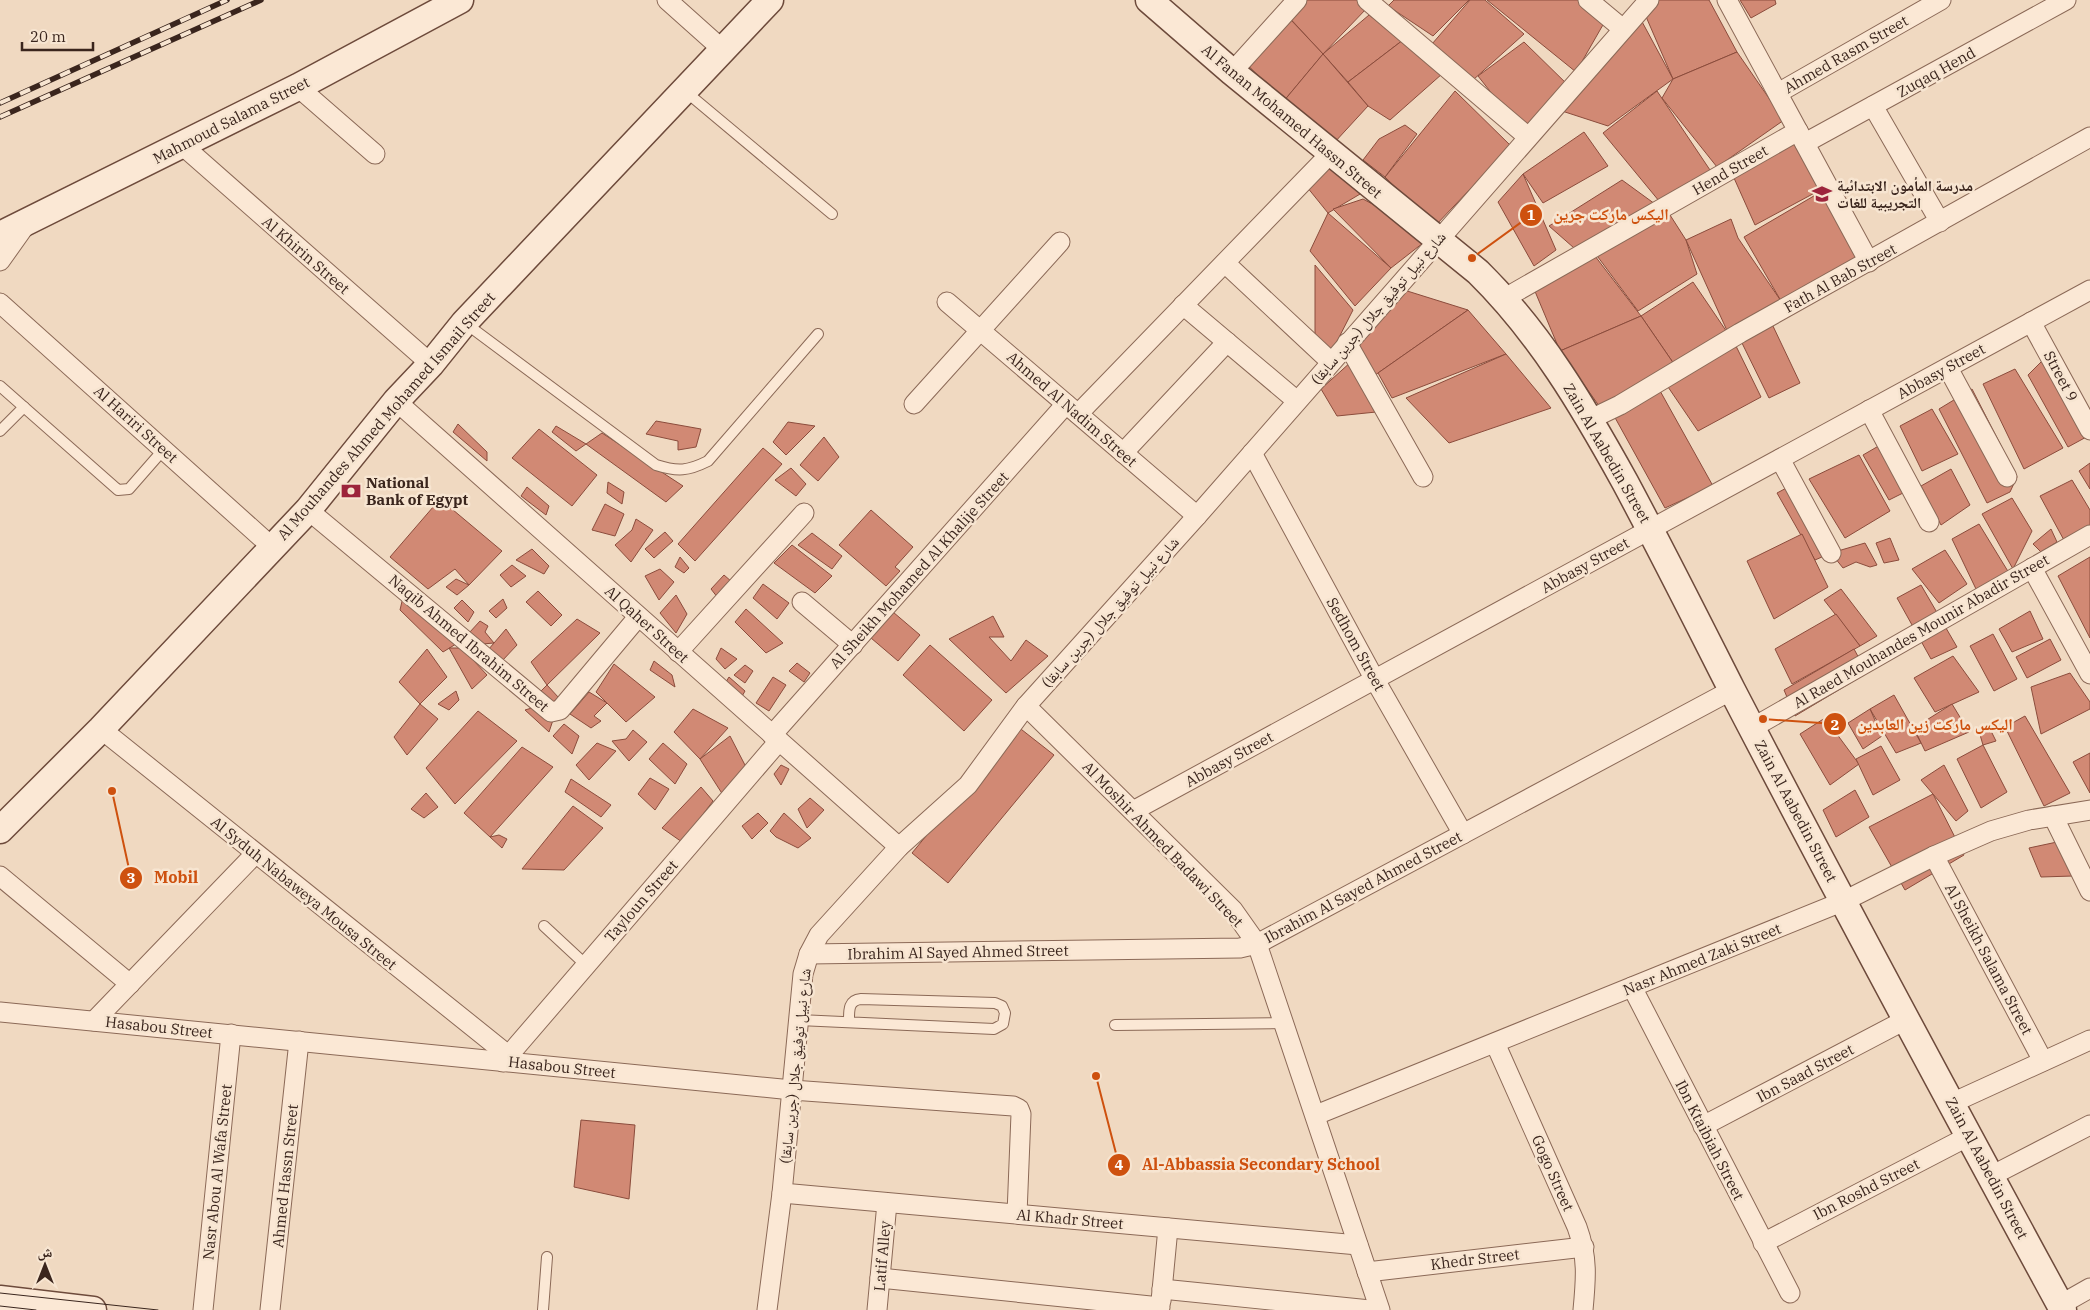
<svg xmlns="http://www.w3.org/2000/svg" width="2090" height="1310" font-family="'IBM Plex Serif','Noto Naskh Arabic',serif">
<rect width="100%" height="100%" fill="#f0d9c1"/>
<g fill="#d18974" stroke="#8b4c3c">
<path d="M1297 0H1360L1367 8 1323 54 1285 13Z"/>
<path d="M1394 0H1469L1433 36 1388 6Z"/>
<path d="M1470 0H1485L1524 34 1473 80 1432 44Z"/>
<path d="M1487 0H1582L1608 16 1576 72Z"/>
<path d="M1655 0H1709L1737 52 1673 79 1644 12Z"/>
<path d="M1740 0H1775L1776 4 1751 18Z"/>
<path d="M1369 15 1403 40 1348 82 1323 54Z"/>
<path d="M1640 18 1673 79 1608 126 1562 111Z"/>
<path d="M1291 20 1323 54 1283 102 1243 60Z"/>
<path d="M1403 40 1442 74 1390 120 1368 106 1348 82Z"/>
<path d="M1524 42 1571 88 1523 133 1478 76Z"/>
<path d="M1737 52 1784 120 1717 167 1662 98 1673 79Z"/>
<path d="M1323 54 1368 106 1334 143 1283 102Z"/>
<path d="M1455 91 1511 146 1435 226 1385 177Z"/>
<path d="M1657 91 1712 173 1664 207 1603 133Z"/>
<path d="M1405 125 1417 134 1385 177 1363 160 1379 139Z"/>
<path d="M1798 131 1822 189 1755 225 1734 178Z"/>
<path d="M1584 132 1608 166 1543 203 1523 174Z"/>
<path d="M1326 157 1372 187 1328 213 1307 187Z"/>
<path d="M1523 174 1556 250 1534 266 1498 202Z"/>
<path d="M1622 180 1655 204 1582 255 1549 226Z"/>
<path d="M1824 190 1859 257 1781 301 1744 237Z"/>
<path d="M1363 199 1432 236 1391 268 1333 209Z"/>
<path d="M1328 213 1391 268 1355 306 1310 251Z"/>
<path d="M1670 215 1686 240 1697 274 1638 311 1592 249Z"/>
<path d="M1731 219 1738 238 1781 301 1729 335 1686 240Z"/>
<path d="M1595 256 1641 316 1560 351 1534 289Z"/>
<path d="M1315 265 1353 310 1332 351 1315 340Z"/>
<path d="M1693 282 1729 335 1674 364 1641 316Z"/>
<path d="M1404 290 1468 310 1368 380 1356 344Z"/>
<path d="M1468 310 1506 354 1392 398 1378 373Z"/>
<path d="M1641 316 1674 364 1602 410 1560 351Z"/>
<path d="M1772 324 1800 383 1769 398 1740 339Z"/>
<path d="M1735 344 1761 397 1698 431 1666 384Z"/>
<path d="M1506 354 1551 408 1449 443 1406 398Z"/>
<path d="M2045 358 2090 435 2068 447 2028 375Z"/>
<path d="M1352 361 1386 411 1337 416 1321 389Z"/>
<path d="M2015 369 2063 448 2024 469 1983 384Z"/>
<path d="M1659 389 1713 486 1665 508 1613 414Z"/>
<path d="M1972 389 2017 477 2010 492 1987 503 1939 409Z"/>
<path d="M1932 409 1958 454 1922 471 1900 426Z"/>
<path d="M656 421 701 429 696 447 678 450V441L646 434Z"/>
<path d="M788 422 815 426 786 455 773 442Z"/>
<path d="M458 424 487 452V461L453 432Z"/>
<path d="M556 426 586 444 576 451 552 432Z"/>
<path d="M539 429 597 475 572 506 512 458Z"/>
<path d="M602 433 683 486 666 502 586 444Z"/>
<path d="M824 437 839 457 818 481 800 465Z"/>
<path d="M1882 444 1911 489 1889 500 1863 455Z"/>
<path d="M763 448 782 464 695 561 678 544Z"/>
<path d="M1859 455 1890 511 1845 538 1809 479Z"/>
<path d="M2090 463V489L2079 471Z"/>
<path d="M791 468 806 484 796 496 775 480Z"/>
<path d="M1951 469 1970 505 1941 525 1921 486Z"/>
<path d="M2072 480 2090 510V527L2065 542 2040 496Z"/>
<path d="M608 482 624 492 622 504 607 493Z"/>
<path d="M1794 484 1831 553 1815 560 1777 493Z"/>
<path d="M527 487 549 506 546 515 521 496Z"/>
<path d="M2012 498 2032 531 2013 569 1982 514Z"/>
<path d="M440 499 502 551 469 585 455 569 428 589 390 557Z"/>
<path d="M605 504 624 514 615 536 592 530Z"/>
<path d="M871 510 913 547 895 567 900 571 886 586 839 545Z"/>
<path d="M636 519 653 530 631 562 615 545 632 530Z"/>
<path d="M1979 524 2009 573 1976 589 1952 539Z"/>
<path d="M2051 529 2057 542 2041 552 2033 544Z"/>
<path d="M665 532 673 541 654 558 645 549Z"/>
<path d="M812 533 842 556 832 569 798 545Z"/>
<path d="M1802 534 1828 587 1774 619 1747 561Z"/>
<path d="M1890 538 1899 560 1884 563 1876 543Z"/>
<path d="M1865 543 1877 565 1870 567 1856 562 1843 568 1831 553Z"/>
<path d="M792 545 832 576 815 593 774 563Z"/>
<path d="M532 549 549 566 544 574 516 560Z"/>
<path d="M1945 550 1967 584 1939 603 1912 569Z"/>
<path d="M680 557 689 568 684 573 675 567Z"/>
<path d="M2090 557V638L2058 576Z"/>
<path d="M512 565 526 576 511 587 500 575Z"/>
<path d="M660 569 674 582 659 600 645 576Z"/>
<path d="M724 575 732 582 718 598 711 589Z"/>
<path d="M456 579 469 585 457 595 446 587Z"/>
<path d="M763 584 789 603 777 619 753 598Z"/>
<path d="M1921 585 1957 647 1931 659 1897 598Z"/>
<path d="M1841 589 1877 636 1860 646 1824 600Z"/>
<path d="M538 591 562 615 551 626 526 602Z"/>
<path d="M676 595 687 614 676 633 660 613Z"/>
<path d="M403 597 456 644 443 652 400 610Z"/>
<path d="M503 599 507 608 496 618 489 611Z"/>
<path d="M462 600 474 612 468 622 454 608Z"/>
<path d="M746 609 783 643 766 653 735 622Z"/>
<path d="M2030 611 2043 639 2012 652 1999 629Z"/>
<path d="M893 612 920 635 898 661 871 638Z"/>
<path d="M1836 614 1860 646 1792 684 1775 649Z"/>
<path d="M993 616 1004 637H989L1011 661 1026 640 1048 656 1006 693 949 639Z"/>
<path d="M577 619 600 633 547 685 531 662Z"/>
<path d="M480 621 488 626 485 632 494 643 482 644 469 633Z"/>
<path d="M506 629 517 645 502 661 488 650Z"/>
<path d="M1993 634 2017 679 1994 691 1970 646Z"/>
<path d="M2050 639 2061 660 2027 678 2016 657Z"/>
<path d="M930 645 992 700 964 731 903 675Z"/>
<path d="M449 648H462L487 675 472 689Z"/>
<path d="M721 648 737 659 725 669 716 659Z"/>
<path d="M427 649 447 677 420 704 399 682Z"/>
<path d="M1854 649 1867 673 1795 716 1784 690Z"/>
<path d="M1953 656 1979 692 1935 712 1914 678Z"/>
<path d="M654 661 672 675 675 687 650 670Z"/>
<path d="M797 663 810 673 804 682 789 671Z"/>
<path d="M614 664 655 697 626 722 596 692Z"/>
<path d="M745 665 753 671 745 683 734 675Z"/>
<path d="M2070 673 2090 702V709L2041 734 2031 687Z"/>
<path d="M729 677 745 691 741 698 724 685Z"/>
<path d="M773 677 786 685 769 711 756 703Z"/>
<path d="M547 685 559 698 551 703 540 692Z"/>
<path d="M456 691 459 700 449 710 438 704Z"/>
<path d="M589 692 607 703 594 716 601 721 591 728 570 714Z"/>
<path d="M1894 695 1921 743 1896 753 1870 709Z"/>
<path d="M420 704 438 719 407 755 394 737Z"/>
<path d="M1952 704 1969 732 1925 751 1914 728Z"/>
<path d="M535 707 553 720 549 732 525 710Z"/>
<path d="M693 709 728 728 700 759 674 732Z"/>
<path d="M1870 709 1882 736 1863 749 1848 723Z"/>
<path d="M478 711 517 741 455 804 426 768Z"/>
<path d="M2025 716 2070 793 2044 806 2005 727Z"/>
<path d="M1825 718 1859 764 1830 785 1800 734Z"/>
<path d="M564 724 579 736 572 754 553 736Z"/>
<path d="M1988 725 1996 741 1983 745 1978 728Z"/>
<path d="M1017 726 1054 755 948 883 912 853Z"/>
<path d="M633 730 647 742 629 761 612 741 626 739Z"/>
<path d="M730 736 746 767 723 795 700 759Z"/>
<path d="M597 743 616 751 589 780 576 765Z"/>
<path d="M663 743 687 764 675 784 649 759Z"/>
<path d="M1983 745 2007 792 1981 808 1957 759Z"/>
<path d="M1881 746 1900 780 1873 795 1856 759Z"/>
<path d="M522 747 553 767 490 837 464 813Z"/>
<path d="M2090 753V793L2073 762Z"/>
<path d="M781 765 789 769 781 785 774 774Z"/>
<path d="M1944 765 1968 811 1956 821 1921 780Z"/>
<path d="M650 778 669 789 655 810 638 794Z"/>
<path d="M571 779 611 805 601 817 565 792Z"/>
<path d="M701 787 713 801 682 842 662 828Z"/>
<path d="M1855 790 1869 817 1836 837 1823 810Z"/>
<path d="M426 793 438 807 424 818 411 809Z"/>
<path d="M1933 794 1964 855 1905 890 1869 827Z"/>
<path d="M810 798 824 810 807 828 798 809Z"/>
<path d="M573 806 603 828 564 870 522 869Z"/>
<path d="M758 813 768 823 752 839 742 826Z"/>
<path d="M784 813 811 838 798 848 776 837 770 831Z"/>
<path d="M499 835 507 839 502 848 490 837Z"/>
<path d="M2057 842 2073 876 2041 877 2029 848Z"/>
<path d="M581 1120 635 1125 629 1199 574 1187Z"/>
</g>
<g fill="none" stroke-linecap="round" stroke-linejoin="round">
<defs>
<g id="lane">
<path d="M685 91 832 214"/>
<path d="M465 323 656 465C678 472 688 471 708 461L818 334"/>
<path d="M0 386 118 490 129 489 164 449"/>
<path d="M0 431 24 407"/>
<path d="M544 926 586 965"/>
<path d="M799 1020 994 1029 1003 1024 1005 1013 1002 1006 995 1003 861 999C848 1000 849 1011 849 1022"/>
<path d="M1115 1025 1285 1023"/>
<path d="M543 1310 547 1257"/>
</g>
<g id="street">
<path d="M667 0 723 50"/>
<path d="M1367 0 1528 137"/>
<path d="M1588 0 1623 29"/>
<path d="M1727 0 1869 262"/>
<path d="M1232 72 1297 0"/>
<path d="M298 87 375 154"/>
<path d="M1778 93 1941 0"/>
<path d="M1873 106 1940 222"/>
<path d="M1805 143 2066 0"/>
<path d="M182 145 431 364"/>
<path d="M0 261 27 223"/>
<path d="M1225 263 1331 362"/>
<path d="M1505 298 1798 131"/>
<path d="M947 302 1197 516"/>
<path d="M0 303 272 547"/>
<path d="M1183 305 1297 401"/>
<path d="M2031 322 2090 430"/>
<path d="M1347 343 1423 477"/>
<path d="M1948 368 2007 477"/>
<path d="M396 401 899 847"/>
<path d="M914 404 1060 242"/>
<path d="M1869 410 1929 522"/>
<path d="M1078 414 1331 153"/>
<path d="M1591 419 1620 405 1740 333 2090 137"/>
<path d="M1123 453 1227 342"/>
<path d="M1252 453 1375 680 1463 834"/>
<path d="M1780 459 1831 553"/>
<path d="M308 510 551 712 560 710 638 617"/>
<path d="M2032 568 2090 674"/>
<path d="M802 602 853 645"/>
<path d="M678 652 804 513"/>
<path d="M1026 706 1233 910 1257 944 1380 1310"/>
<path d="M1752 728 2090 535"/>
<path d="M101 729 508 1055"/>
<path d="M772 735 1066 404"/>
<path d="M1133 811 2090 290"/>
<path d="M2053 816 2090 891"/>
<path d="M1934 856 2043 1061"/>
<path d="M0 876 130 984"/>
<path d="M809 954 1240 948 1257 944 1732 690"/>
<path d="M1632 987 1790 1293"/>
<path d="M0 1012 792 1090 1013 1106 1019 1109 1021 1114 1017 1214"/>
<path d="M94 1021 255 854"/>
<path d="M1495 1043 1577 1227C1588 1257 1586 1279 1583 1310"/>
<path d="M503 1062 779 741"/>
<path d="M1952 1103 2090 1040"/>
<path d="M1316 1115 1844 901 1934 856 1991 831 2029 820 2090 810"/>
<path d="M1703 1126 1907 1019"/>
<path d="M1991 1176 2090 1125"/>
<path d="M782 1193 1358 1245"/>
<path d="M1763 1243 1969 1136"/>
<path d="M1367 1272 1584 1247"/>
<path d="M880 1278 1160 1307"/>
<path d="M1162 1289 1370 1310"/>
<path d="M1161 1301 1168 1228"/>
<path d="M2060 1305 2090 1288"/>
<path d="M203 1310 231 1034"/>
<path d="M270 1310 299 1041"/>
<path d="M767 1310 782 1193 803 974 809 954 819 935 899 847 968 785 1026 706 1197 516 1649 0"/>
<path d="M877 1310 887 1203"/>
</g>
<g id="secondary">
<path d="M1149 0 1232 72 1478 272C1540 333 1583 406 1625 482 1662 551 1697 621 1732 690 1840 898 1951 1104 2063 1310"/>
<path d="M0 235 298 87 460 0"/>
<path d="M0 830 101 729 308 510 396 401 431 364 464 323 770 0"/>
<path d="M0 1299 93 1310"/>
</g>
</defs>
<use href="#lane" stroke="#8b6957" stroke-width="12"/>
<use href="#street" stroke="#8b6957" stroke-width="21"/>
<use href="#secondary" stroke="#6d4a3b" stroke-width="29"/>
<use href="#lane" stroke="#fbe8d5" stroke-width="10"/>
<use href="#street" stroke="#fbe8d5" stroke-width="19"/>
<use href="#secondary" stroke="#fbe8d5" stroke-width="26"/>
<g stroke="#3a251d" stroke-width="1">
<path d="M0 1293 158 1310"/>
<path d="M0 1306 36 1310"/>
</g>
<defs>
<g id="rail">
<path d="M0 103 227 0"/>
<path d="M0 117 261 0"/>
</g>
</defs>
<use href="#rail" stroke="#3a251d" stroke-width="5.5"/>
<use href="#rail" stroke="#f7e5d1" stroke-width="4" stroke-dasharray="11" stroke-linecap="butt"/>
</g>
<defs>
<symbol id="school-bare" viewBox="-9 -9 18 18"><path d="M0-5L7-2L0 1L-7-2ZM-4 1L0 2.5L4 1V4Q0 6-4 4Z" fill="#9d243c" stroke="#f7e5d1" stroke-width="2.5" paint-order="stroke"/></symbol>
<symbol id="bank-bare" viewBox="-9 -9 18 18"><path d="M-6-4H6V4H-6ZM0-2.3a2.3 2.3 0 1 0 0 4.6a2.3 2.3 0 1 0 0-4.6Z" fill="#9d243c" stroke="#f7e5d1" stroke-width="2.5" paint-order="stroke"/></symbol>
</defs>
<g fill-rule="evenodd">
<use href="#school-bare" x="1808" y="180" width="28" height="28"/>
<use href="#bank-bare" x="337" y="477" width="28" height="28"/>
</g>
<g text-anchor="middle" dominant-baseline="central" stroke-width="5" stroke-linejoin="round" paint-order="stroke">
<g font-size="15" fill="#3a251d" stroke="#f7e5d1">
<text transform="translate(1846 54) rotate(-30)">Ahmed Rasm Street</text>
<text transform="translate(1936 72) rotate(-29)">Zuqaq Hend</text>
<text transform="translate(231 120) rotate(-27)">Mahmoud Salama Street</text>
<text transform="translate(1292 121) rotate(40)">Al Fanan Mohamed Hassn Street</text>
<text transform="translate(1730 170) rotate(-30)">Hend Street</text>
<text transform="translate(306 255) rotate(41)">Al Khirin Street</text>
<text transform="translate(1840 278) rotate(-29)">Fath Al Bab Street</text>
<text transform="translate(1378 308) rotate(-49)">شارع نبيل توفيق جلال (جرين سابقا)</text>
<text transform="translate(1941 371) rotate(-29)">Abbasy Street</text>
<text transform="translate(2061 376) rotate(62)">Street 9</text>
<text transform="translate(1072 409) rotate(41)">Ahmed Al Nadim Street</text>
<text transform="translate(386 416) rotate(-49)">Al Mouhandes Ahmed Mohamed Ismail Street</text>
<text transform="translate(136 424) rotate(42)">Al Hariri Street</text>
<text transform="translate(1607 453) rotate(60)">Zain Al Aabedin Street</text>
<text transform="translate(1585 565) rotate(-29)">Abbasy Street</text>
<text transform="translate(919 570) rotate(-48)">Al Sheikh Mohamed Al Khalije Street</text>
<text transform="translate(1110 612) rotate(-48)">شارع نبيل توفيق جلال (جرين سابقا)</text>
<text transform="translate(647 624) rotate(42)">Al Qaher Street</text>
<text transform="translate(1921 631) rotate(-30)">Al Raed Mouhandes Mounir Abadir Street</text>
<text transform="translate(469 643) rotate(40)">Naqib Ahmed Ibrahim Street</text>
<text transform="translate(1356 644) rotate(61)">Sedhom Street</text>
<text transform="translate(1229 759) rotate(-29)">Abbasy Street</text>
<text transform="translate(1796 811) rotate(62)">Zain Al Aabedin Street</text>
<text transform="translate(1163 844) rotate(46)">Al Moshir Ahmed Badawi Street</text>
<text transform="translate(1363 887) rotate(-28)">Ibrahim Al Sayed Ahmed Street</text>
<text transform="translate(304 893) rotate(39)">Al Syduh Nabaweya Mousa Street</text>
<text transform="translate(641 901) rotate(-49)">Tayloun Street</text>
<text transform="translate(958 952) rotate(-1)">Ibrahim Al Sayed Ahmed Street</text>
<text transform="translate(1702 959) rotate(-22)">Nasr Ahmed Zaki Street</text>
<text transform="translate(1989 959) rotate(62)">Al Sheikh Salama Street</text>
<text transform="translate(159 1027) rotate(6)">Hasabou Street</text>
<text transform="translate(795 1066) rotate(-84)">شارع نبيل توفيق جلال (جرين سابقا)</text>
<text transform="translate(562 1067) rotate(6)">Hasabou Street</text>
<text transform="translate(1805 1073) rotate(-28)">Ibn Saad Street</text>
<text transform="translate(1710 1140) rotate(63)">Ibn Ktaibiah Street</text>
<text transform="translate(1987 1168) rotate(62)">Zain Al Aabedin Street</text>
<text transform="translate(217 1172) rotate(-84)">Nasr Abou Al Wafa Street</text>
<text transform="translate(1553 1173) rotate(66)">Gogo Street</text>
<text transform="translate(285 1176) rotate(-84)">Ahmed Hassn Street</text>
<text transform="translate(1866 1189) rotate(-27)">Ibn Roshd Street</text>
<text transform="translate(1070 1219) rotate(5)">Al Khadr Street</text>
<text transform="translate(882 1256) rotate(-85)">Latif Alley</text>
<text transform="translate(1475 1259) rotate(-7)">Khedr Street</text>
</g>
<g font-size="15" font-weight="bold" fill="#3a251d" stroke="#f7e5d1" text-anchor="start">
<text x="1837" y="185">مدرسة المأمون الابتدائية<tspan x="1837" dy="17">التجريبية للغات</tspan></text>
<text x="366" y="482">National<tspan x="366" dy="17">Bank of Egypt</tspan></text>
</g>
</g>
<path fill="none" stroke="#ce510f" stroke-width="2" d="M1472 258L1531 215M1763 719L1835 724M112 791L131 878M1096 1076L1119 1165"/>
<g fill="#ce510f" stroke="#f7e5d1" stroke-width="2">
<circle cx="1472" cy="258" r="5"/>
<circle cx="1763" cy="719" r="5"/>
<circle cx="112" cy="791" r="5"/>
<circle cx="1096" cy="1076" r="5"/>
<circle cx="1531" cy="215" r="12"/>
<circle cx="1835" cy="724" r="12"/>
<circle cx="131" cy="878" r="12"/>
<circle cx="1119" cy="1165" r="12"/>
</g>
<g font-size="15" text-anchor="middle" font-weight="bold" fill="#fff">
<text x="1531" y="220">1</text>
<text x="1835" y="730">2</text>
<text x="131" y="883">3</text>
<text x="1119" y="1170">4</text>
</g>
<g font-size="16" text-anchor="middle" font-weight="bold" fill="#ce510f" stroke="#f7e5d1" stroke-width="5" stroke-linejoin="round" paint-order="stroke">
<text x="1611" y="220">اليكس ماركت جرين</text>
<text x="1935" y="730">اليكس ماركت زين العابدين</text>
<text x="176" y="883">Mobil</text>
<text x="1261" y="1170">Al-Abbassia Secondary School</text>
</g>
<g transform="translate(45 1265)" stroke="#f7e5d1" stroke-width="4" paint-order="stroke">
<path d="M0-4L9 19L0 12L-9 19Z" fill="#3a251d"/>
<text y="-8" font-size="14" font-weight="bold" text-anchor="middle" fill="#3a251d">ش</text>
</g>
<path d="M22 42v8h71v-8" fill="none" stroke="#3a251d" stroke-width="2.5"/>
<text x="30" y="42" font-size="15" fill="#3a251d" stroke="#f7e5d1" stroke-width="4" paint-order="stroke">20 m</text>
</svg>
